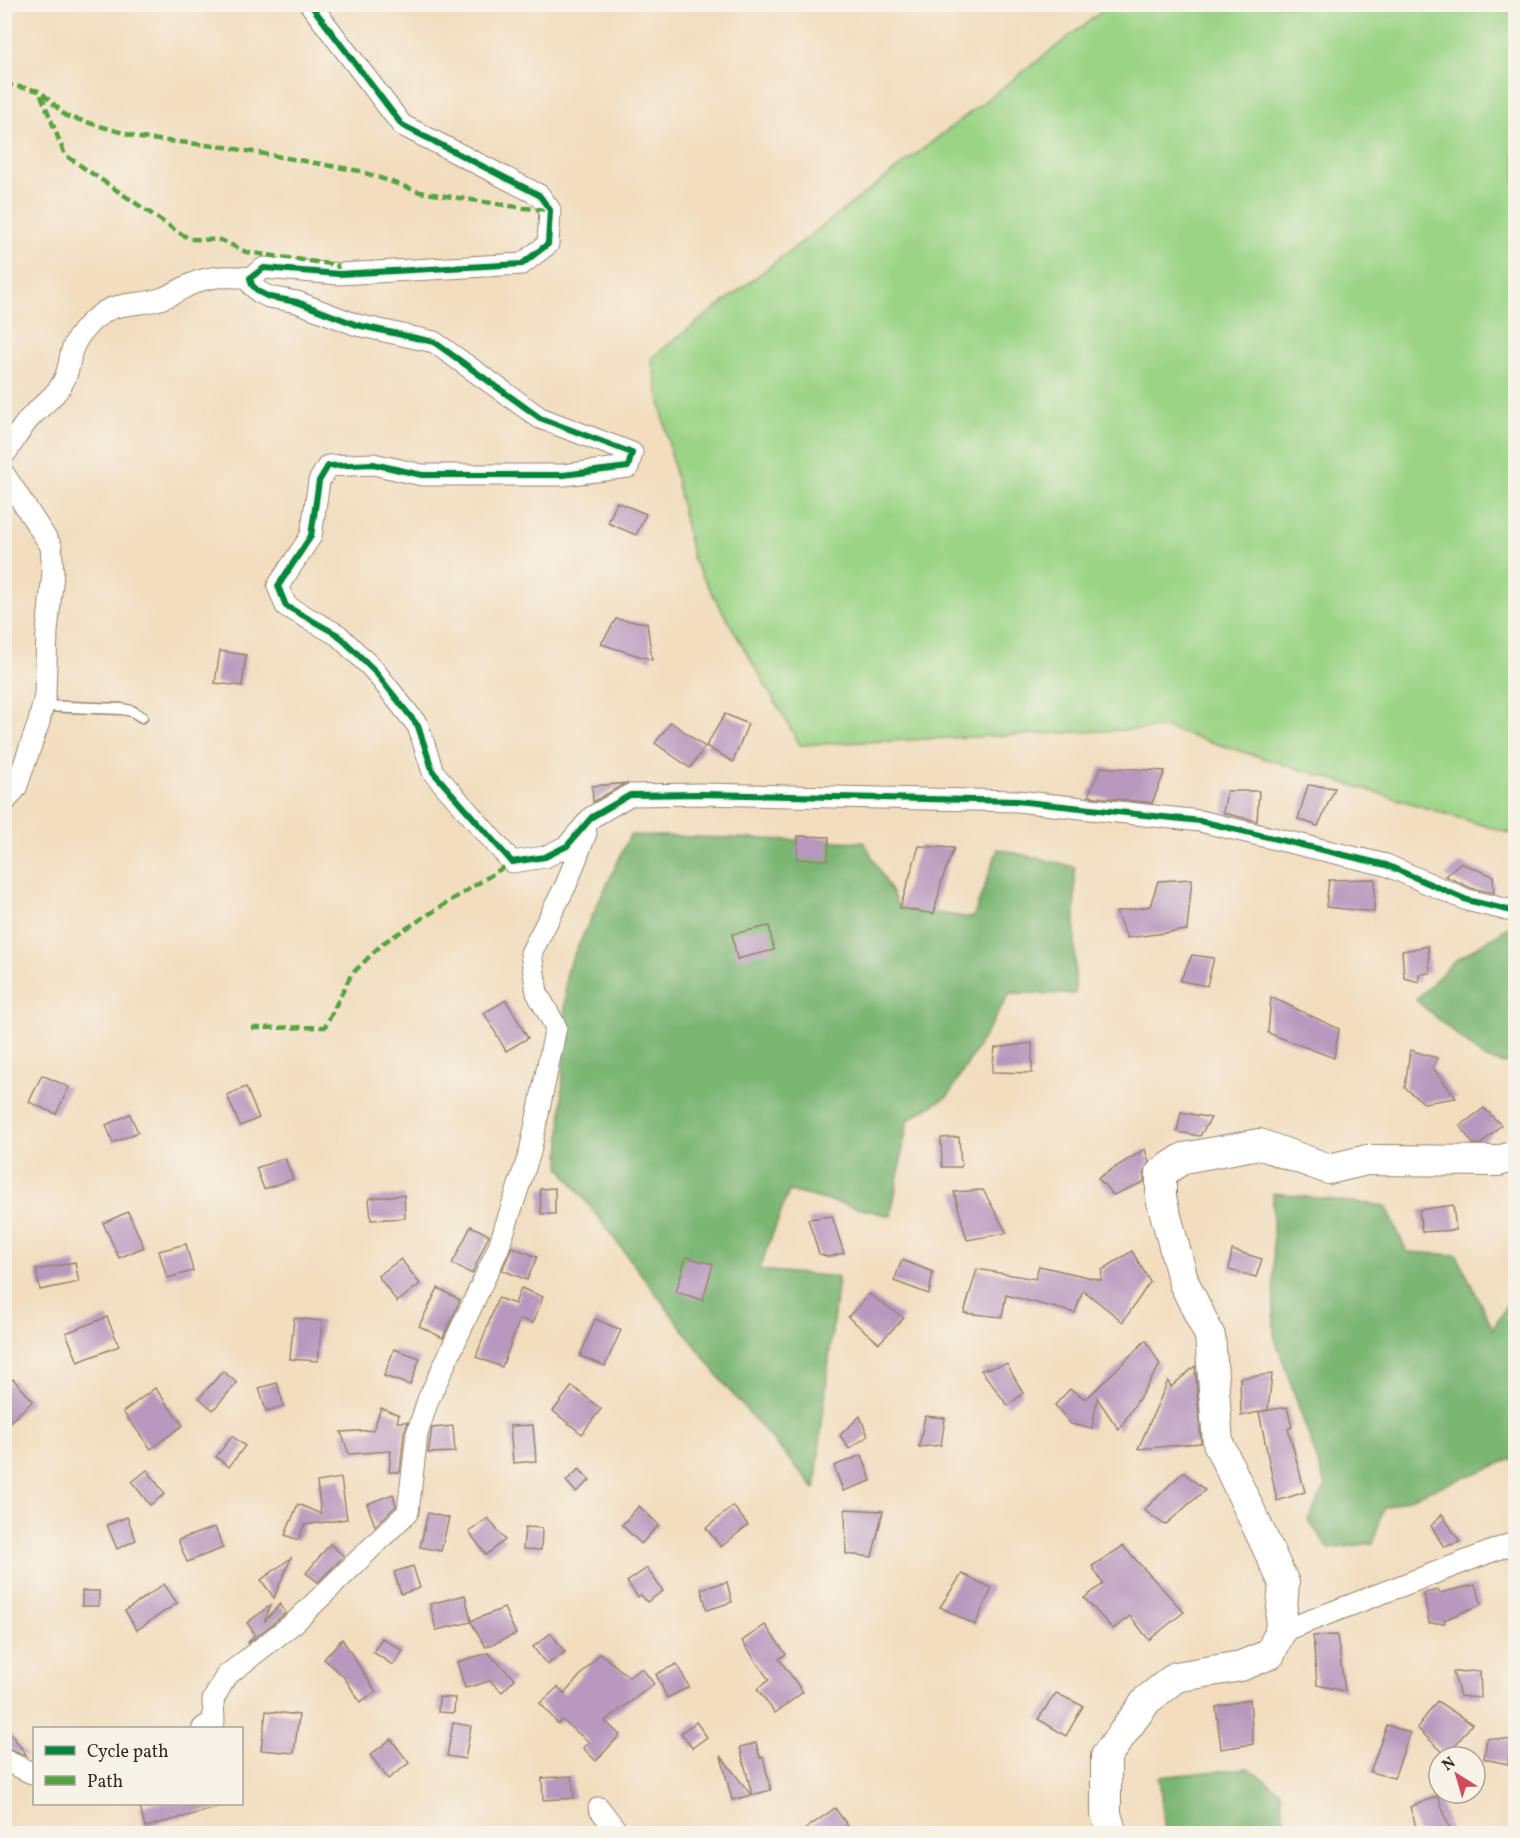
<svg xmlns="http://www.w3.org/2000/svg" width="1520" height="1838" font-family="Vollkorn,serif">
<rect width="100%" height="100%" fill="#f7f3e8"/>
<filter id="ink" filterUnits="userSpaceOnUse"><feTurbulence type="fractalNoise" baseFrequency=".0167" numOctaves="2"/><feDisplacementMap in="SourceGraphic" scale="12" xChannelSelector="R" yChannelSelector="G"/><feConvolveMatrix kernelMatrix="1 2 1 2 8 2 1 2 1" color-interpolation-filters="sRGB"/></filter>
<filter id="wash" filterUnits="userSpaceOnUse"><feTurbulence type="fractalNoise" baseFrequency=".008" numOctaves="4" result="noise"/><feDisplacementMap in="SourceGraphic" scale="24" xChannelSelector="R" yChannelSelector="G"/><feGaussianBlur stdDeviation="1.35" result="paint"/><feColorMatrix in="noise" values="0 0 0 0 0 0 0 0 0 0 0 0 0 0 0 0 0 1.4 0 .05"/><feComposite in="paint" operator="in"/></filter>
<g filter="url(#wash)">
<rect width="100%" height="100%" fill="#f2ddbf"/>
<path fill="#9bd486" stroke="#6b7f52" stroke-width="1.5" d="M1110 5H1515V835L1165 728 800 745 693 560 651 358Z"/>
<g fill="#7cb673" stroke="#5c7048" stroke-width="1.5">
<path d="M630 835 864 842 900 908 973 918 998 849 1075 867V994L1010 993 948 1096 908 1120 891 1216 789 1191 759 1270 838 1277 815 1489 728 1389 560 1167 566 972Z"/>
<path d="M1515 923V1066L1485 1059 1416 1000 1454 961Z"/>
<path d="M1273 1193 1386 1206 1407 1252 1457 1255 1493 1329 1515 1288V1458L1384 1508 1373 1543 1329 1549 1308 1520 1326 1486 1274 1335Z"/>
<path d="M1248 1768 1280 1791 1286 1833H1165L1159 1777Z"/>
</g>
<g id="blocks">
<g fill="#b898be">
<path d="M617 502 646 514 636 535 608 523Z"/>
<path d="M616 619 647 623 652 660 601 644Z"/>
<path d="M220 651 246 655 242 686 215 683Z"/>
<path d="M725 714 748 724 733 762 706 746Z"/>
<path d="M671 722 705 747 690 768 655 743Z"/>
<path d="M1101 767 1165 771 1152 803 1088 796Z"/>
<path d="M628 783 624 784 593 802 592 786Z"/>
<path d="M1308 785 1335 788 1318 826 1298 819Z"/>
<path d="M1227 791H1259L1257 821 1223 813Z"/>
<path d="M798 836 829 837 828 860 797 859Z"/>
<path d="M919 846 954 848 942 880 934 914 900 908Z"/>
<path d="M1460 863 1493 876 1494 893 1471 888 1445 876Z"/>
<path d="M1192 879 1187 930 1127 938 1116 912 1150 906 1158 881Z"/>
<path d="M1375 879 1374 912 1326 907 1329 880Z"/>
<path d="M769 926 774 950 737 959 732 934Z"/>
<path d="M1428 946 1430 973 1419 974V982L1404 978 1402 951Z"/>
<path d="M1192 955 1214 958 1207 986 1180 981Z"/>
<path d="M1271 997 1339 1029 1334 1058 1268 1033Z"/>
<path d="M506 1000 528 1038 506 1051 484 1013Z"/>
<path d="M1032 1043V1073L992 1072 995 1048Z"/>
<path d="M1410 1050 1437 1058 1433 1068 1456 1098 1424 1103 1405 1088Z"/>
<path d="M42 1075 69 1087 56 1114 29 1102Z"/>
<path d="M246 1087 259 1118 240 1126 227 1095Z"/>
<path d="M1484 1108 1501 1125 1481 1144H1473L1460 1126Z"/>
<path d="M1181 1112 1211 1118 1200 1136 1177 1132Z"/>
<path d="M130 1114 138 1132 113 1143 106 1125Z"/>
<path d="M959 1137 961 1167H942L941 1138Z"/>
<path d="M1145 1149 1149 1162 1144 1172V1182L1113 1195 1098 1178Z"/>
<path d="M285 1158 293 1179 264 1189 256 1168Z"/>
<path d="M555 1188V1214H541L540 1189Z"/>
<path d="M983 1190 1007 1233 967 1240 954 1192Z"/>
<path d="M404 1195 405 1218 371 1220 369 1198Z"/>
<path d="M1453 1205 1456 1230 1422 1232 1419 1210Z"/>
<path d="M128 1212 144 1247 119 1258 103 1223Z"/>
<path d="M832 1216 844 1253 829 1257 819 1254 808 1219Z"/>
<path d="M471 1226 489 1235 472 1274 452 1264Z"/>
<path d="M186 1244 193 1271 167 1278 159 1251Z"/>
<path d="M512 1247 537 1257 527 1280 502 1270Z"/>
<path d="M1232 1250 1262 1259 1256 1277 1229 1270Z"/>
<path d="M1132 1251 1150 1282 1123 1322 1083 1290 1075 1313 1006 1295 1002 1317 964 1313 977 1269 1035 1279 1039 1266 1101 1280 1102 1270Z"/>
<path d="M686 1257 713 1264 703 1300 676 1292Z"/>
<path d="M401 1259 420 1284 397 1302 378 1276Z"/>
<path d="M902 1260 933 1272 929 1294 894 1281Z"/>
<path d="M75 1262 79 1282 40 1290 36 1270Z"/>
<path d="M438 1288 460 1300 443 1338 419 1326Z"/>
<path d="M521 1288 543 1297 533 1323 520 1319 502 1367 476 1357 498 1298 515 1304Z"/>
<path d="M869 1294 904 1318 879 1343 848 1317Z"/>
<path d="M107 1317 119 1346 78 1362 66 1333Z"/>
<path d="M294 1318 322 1321 318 1361 290 1359Z"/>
<path d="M595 1319 621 1330 605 1366 580 1356Z"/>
<path d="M1146 1340 1160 1365 1119 1430 1097 1398 1092 1429 1071 1424 1055 1405 1070 1389 1086 1399Z"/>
<path d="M394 1349 420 1358 410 1385 384 1376Z"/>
<path d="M1007 1364 1023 1393 1008 1406 981 1370Z"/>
<path d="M1195 1366 1201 1443 1138 1449 1168 1381 1171 1387Z"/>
<path d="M223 1371 237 1383 213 1410 199 1398Z"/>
<path d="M1272 1374 1268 1410 1241 1416 1240 1378Z"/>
<path d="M13 1379 33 1401 4 1427V1387Z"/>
<path d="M277 1383 284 1406 266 1411 259 1388Z"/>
<path d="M572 1386 601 1409 582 1434 553 1411Z"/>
<path d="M155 1388 183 1425 151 1449 123 1412Z"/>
<path d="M1287 1407 1292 1427 1288 1429 1305 1492 1277 1501 1259 1412Z"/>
<path d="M381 1408 399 1415 397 1422H408L404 1432 400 1472H389L391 1451 349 1454 341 1432 373 1430Z"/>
<path d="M860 1416 868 1436 849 1449 840 1435Z"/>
<path d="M925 1416 945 1418 941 1445 919 1447Z"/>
<path d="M533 1425 536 1461 513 1463 510 1426Z"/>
<path d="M453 1426 455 1452 428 1453 432 1428Z"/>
<path d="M232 1436 245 1446 229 1467 216 1457Z"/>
<path d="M862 1455 871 1481 843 1491 834 1466Z"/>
<path d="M579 1469 590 1480 576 1492 566 1481Z"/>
<path d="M147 1470 165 1494 150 1505 132 1482Z"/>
<path d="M1183 1472 1205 1490 1165 1525 1144 1510Z"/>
<path d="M341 1478 347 1519 304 1525 298 1540 285 1535 298 1504 321 1514 317 1482Z"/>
<path d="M393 1494 396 1506 375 1526 367 1504Z"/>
<path d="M639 1506 659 1525 641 1544 622 1525Z"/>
<path d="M733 1506 748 1525 721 1547 706 1528Z"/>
<path d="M845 1509 883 1511 872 1557 846 1554Z"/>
<path d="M428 1513 449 1518 441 1551 420 1547Z"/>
<path d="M1442 1514 1460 1542 1444 1547 1431 1526Z"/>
<path d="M127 1517 136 1540 117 1549 107 1525Z"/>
<path d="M488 1518 505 1540 486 1555 469 1532Z"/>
<path d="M215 1527 223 1548 187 1562 178 1540Z"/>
<path d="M525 1527 542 1528 541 1550 523 1549Z"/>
<path d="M330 1544 344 1556 318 1582 306 1573Z"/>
<path d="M1123 1546 1184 1612 1149 1640 1130 1616 1113 1629 1084 1598 1103 1584 1092 1566Z"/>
<path d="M291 1558 274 1598 261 1580Z"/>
<path d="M413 1566 420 1588 401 1594 394 1572Z"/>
<path d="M647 1568 663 1591 647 1602 641 1595 638 1597 627 1582Z"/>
<path d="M962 1574 992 1588 975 1625 940 1607Z"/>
<path d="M727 1582 732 1602 707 1610 701 1589Z"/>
<path d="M164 1584 177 1603 137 1630 125 1611Z"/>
<path d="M1475 1585 1482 1604 1444 1620 1445 1623H1429L1424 1593 1438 1590 1439 1593Z"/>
<rect x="82" y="1591" width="17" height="15"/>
<path d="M465 1595 471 1621 504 1608 516 1634 486 1647 471 1622 436 1630 430 1604Z"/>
<path d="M280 1604 286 1613 247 1644 255 1634 247 1623 271 1605 264 1622Z"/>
<path d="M765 1625 786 1654 779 1659 803 1692 775 1713 757 1689 769 1680 742 1641Z"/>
<path d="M551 1633 565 1652 547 1665 533 1647Z"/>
<path d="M1337 1635 1345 1691 1317 1685 1313 1636Z"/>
<path d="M382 1638 403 1651 393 1665 373 1652Z"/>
<path d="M342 1639 376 1692 360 1702 344 1677 324 1659Z"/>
<path d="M488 1653 515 1679 502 1692 490 1681 465 1688 457 1662Z"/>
<path d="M600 1653 629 1677 642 1668 654 1684 605 1721 620 1735 596 1761 583 1748 589 1742 562 1720 558 1724 540 1703 558 1687 564 1694Z"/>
<path d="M677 1664 689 1687 667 1698 656 1674Z"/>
<path d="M1480 1671 1481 1698 1460 1696 1453 1672Z"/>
<path d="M1056 1693 1083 1706 1066 1736 1038 1719Z"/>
<path d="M439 1697 455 1698 454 1713 438 1712Z"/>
<path d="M1250 1699 1253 1744 1221 1749 1216 1707Z"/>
<path d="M1437 1701 1472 1724 1447 1756 1417 1728Z"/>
<path d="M266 1711 299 1715 294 1753 261 1750Z"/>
<path d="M696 1722 707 1737 692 1748 681 1733Z"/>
<path d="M453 1723 471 1726 465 1759 447 1756Z"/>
<path d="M4 1724 27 1756 4 1748Z"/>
<path d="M1387 1725 1410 1733 1394 1778 1370 1772Z"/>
<path d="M1487 1738 1511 1740 1508 1764 1484 1759Z"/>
<path d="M391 1739 409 1763 388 1779 370 1755Z"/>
<path d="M756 1743 760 1758 763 1757 771 1790 752 1795 740 1747Z"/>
<path d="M721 1756 751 1795 732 1800Z"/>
<path d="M572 1776 574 1798 543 1800 542 1778Z"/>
<path d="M1438 1796 1451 1833H1418L1410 1807Z"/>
<path d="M154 1803H217V1808L145 1827 140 1807Z"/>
<path d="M835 1808 848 1826 837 1833H800Z"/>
</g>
</g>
</g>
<g filter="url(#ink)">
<use href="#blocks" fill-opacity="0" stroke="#96846e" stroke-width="1.5"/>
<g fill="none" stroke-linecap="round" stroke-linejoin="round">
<defs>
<path id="lane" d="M42 706 122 709 132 711 142 717"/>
<g id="street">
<path d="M310 4 402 125 539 195 550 210 548 244 522 264 339 274 264 268 250 278 252 285 259 292 269 297 297 302 357 325 434 342 540 418 632 453 628 467 563 475H422L373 464 328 466 319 481 311 536 278 586 286 606 338 635 373 669 418 726 433 772 512 862 545 857 567 846 592 817 630 795 701 794 1017 801 1200 821 1386 865 1467 900 1516 912"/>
<path d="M4 455C12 445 17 434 25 424 35 409 53 400 62 384 68 374 69 365 71 354 74 339 89 322 101 314 118 301 144 306 163 298 174 294 182 288 192 284 210 275 231 276 250 278"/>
<path d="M4 474 51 546 53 573 47 632 45 695 39 722 16 788 4 803"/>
<path d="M1280 1632 1516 1542"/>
<path d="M203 1728 214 1721 213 1700 226 1676 294 1623 408 1512 417 1434 428 1400 498 1249 530 1152 556 1027 537 993 531 953 566 885 586 833"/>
<path d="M4 1760 34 1774"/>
<path d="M599 1808 619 1834"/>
</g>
<path id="secondary" d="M1112 1834 1106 1814V1756L1147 1700 1176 1677 1241 1666 1270 1654 1280 1632 1284 1583 1218 1443 1210 1336 1184 1283 1161 1198V1173L1184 1158 1259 1144 1329 1169 1367 1160 1498 1161 1516 1156"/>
</defs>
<use href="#lane" stroke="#96846e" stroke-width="13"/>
<use href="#street" stroke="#96846e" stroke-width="23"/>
<use href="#secondary" stroke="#96846e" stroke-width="32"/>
<use href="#lane" stroke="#fff" stroke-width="10"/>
<use href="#street" stroke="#fff" stroke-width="21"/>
<use href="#secondary" stroke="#fff" stroke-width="30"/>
<g stroke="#54a441" stroke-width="4.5" stroke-dasharray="9 4.5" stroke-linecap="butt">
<path d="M4 84 40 91 66 116 140 138 225 147 360 171 420 192 524 208 550 210"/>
<path d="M41 95 65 155 178 232 190 239 221 240 246 252 337 265 339 274"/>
<path d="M252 1028 325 1027 351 975 383 943 512 862"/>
</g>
<defs>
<path id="cycleway" d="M310 4 402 125 539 195 550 210 548 244 522 264 339 274 264 268 250 278 252 285 259 292 269 297 297 302 357 325 434 342 540 418 632 453 628 467 563 475H422L373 464 328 466 319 481 311 536 278 586 286 606 338 635 373 669 418 726 433 772 512 862 545 857 567 846 592 817 630 795 701 794 1017 801 1200 821 1386 865 1467 900 1516 912"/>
</defs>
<use href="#cycleway" stroke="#f7f3e8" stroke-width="10"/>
<use href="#cycleway" stroke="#00873e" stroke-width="6"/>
</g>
</g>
<rect width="1520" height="1838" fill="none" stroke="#f7f3e8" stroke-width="24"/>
<rect x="33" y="1727" width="210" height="78" fill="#f7f3e8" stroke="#aca397" stroke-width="1.5"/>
<rect x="45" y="1746" width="30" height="9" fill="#00873e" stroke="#aca397" stroke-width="1.5"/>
<text x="87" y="1757" font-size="18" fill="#3b2a1e">Cycle path</text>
<rect x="45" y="1776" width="30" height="9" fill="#54a441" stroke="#aca397" stroke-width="1.5"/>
<text x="87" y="1787" font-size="18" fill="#3b2a1e">Path</text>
<g transform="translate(1457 1775) rotate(323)"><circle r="28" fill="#f7f3e8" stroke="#aca397" stroke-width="1.5"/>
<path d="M0-4.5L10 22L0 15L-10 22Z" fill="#d1495b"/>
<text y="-9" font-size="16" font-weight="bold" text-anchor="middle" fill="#3b2a1e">N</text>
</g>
</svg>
